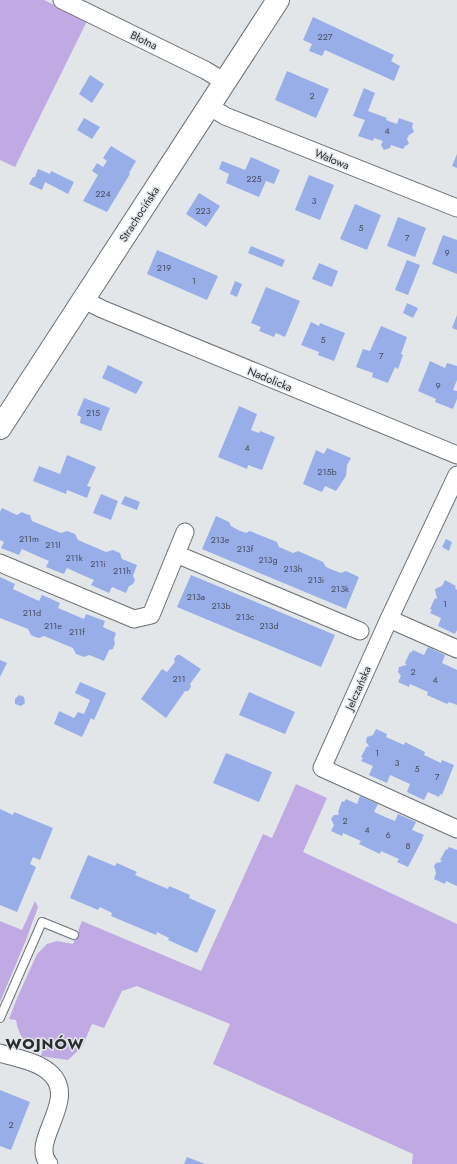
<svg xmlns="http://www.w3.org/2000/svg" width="457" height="1164" font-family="Jost,sans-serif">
<rect width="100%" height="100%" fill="#e2e6e9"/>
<g fill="#bfaae3">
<path d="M0 0H44L87 21 15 167 0 160Z"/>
<path d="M296 784 327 798 303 852 457 924V1164H412L413 1154 213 1064 230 1024 137 986 122 991 104 1028 92 1024 82 1047 68 1060 41 1056 43 1049C25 1041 20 1041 16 1020L9 1019 18 996 37 954 47 944 57 941 73 944 82 921 201 971 263 834 272 838Z"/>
<path d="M35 901 38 907 26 940 0 1002V921L22 930Z"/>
</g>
<g fill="#98aee9">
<path d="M313 17 394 55 391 61 400 66 394 81 325 50 322 56 309 51 312 44 303 40Z"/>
<path d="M287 71 329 89 316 118 275 100Z"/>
<path d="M90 75 104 84 92 103 79 94Z"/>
<path d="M364 88 375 93 368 111 387 118 386 120 397 124 399 118 413 123 412 127 414 132 409 135 407 139 409 144 405 146 403 149 391 145 390 148 384 150 381 145 383 141 374 138 373 141 358 136 365 120 353 116Z"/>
<path d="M84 118 100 127 92 139 77 130Z"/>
<path d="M111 146 136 161 129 173 130 174 107 212 83 201 98 175 92 171 97 163 103 167 107 161 103 158Z"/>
<path d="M457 154V168L452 166Z"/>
<path d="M251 157 280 170 274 184 266 181 259 197 226 183 229 174 219 169 222 161 245 170Z"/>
<path d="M38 169 50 174 51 171 74 182 68 194 45 182 42 190 29 184 33 177H35Z"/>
<path d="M309 175 334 185 320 220 295 210Z"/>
<path d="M199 193 220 206 206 227 186 214Z"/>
<path d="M355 204 381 215 367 250 340 239Z"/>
<path d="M398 217 426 228 415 257 387 246Z"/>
<path d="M443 235 457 240V274L432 264Z"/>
<path d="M251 246 285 260 282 267 248 253Z"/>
<path d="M157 250 218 276 207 300 147 274Z"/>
<path d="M407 260 420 265 408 295 395 290Z"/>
<path d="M319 263 338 271 332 287 312 279Z"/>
<path d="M235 281 242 284 237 297 230 294Z"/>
<path d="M266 287 300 301 285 337 276 333 274 337 259 331 261 327 251 323Z"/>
<path d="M407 303 418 308 413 318 403 313Z"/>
<path d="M457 315V330L452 328Z"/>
<path d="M311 322 319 326 320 323 345 333 334 361 318 355 319 352 301 345Z"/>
<path d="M381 326 407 337 401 354 403 355 398 369 395 367 388 383 372 377 373 373 356 367 363 349 370 351Z"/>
<path d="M430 361 445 368 447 363 457 366V380L453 390 457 391V399L453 409 435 402 436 399 418 391Z"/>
<path d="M108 365 143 382 136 394 102 378Z"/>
<path d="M84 398 110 408 101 431 80 423 81 417 77 415Z"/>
<path d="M239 406 257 414 251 430 259 433 260 431 275 437 262 470 248 465 247 469 218 457Z"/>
<path d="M327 448 351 458 347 465 346 476 336 491 325 486 322 492 303 484 316 450 324 454Z"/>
<path d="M67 455 96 467 87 486 91 487 87 498 67 490 66 494 33 481 39 466 60 474Z"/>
<path d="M101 494 118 501 111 520 93 513Z"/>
<path d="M125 496 140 502 137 510 121 504Z"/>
<path d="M2 508 17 515 22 512 26 514 30 515 32 521 61 533 67 531 75 534 78 540 106 552 113 550 120 553 122 559 137 565 133 576 135 580 133 584 129 586 126 593 112 587 109 593 91 585 94 580 80 574 67 568 64 574 46 567 49 561 35 555 22 549 19 555 1 548 4 542 0 540V512Z"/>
<path d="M216 516 229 522 231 526 238 530 246 533 250 531 277 542 279 547 293 553 298 551 323 562 326 567 333 570 341 573 346 571 359 577 346 609 202 549Z"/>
<path d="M446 539 452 542 449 551 442 547Z"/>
<path d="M191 575 335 635 321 667 177 607Z"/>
<path d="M0 577 15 584 13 589 39 601 42 595 60 603 58 608 84 619 86 614 105 621 103 627 116 633 114 639 115 643 113 649 109 650 104 661 89 655 84 657 76 654 73 648 44 636 39 638 35 637 31 635 28 629 0 618Z"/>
<path d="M445 580 456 586 455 588 457 590V630L455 634 438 626 441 618 430 613 432 610 430 609 435 598 437 599V597L436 595 435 589 437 588 442 586Z"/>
<path d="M428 647 445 655 442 663 457 670V705L449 702 447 704 427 695 428 692 410 684 409 687 398 682 401 676 398 672 399 667 406 665V664L405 663 410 652 411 653 413 650 424 655Z"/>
<path d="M177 655H180L201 669 190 684 191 687 188 691H185L166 718 141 699 162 669 167 672 175 662 174 659Z"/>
<path d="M0 660 7 663 0 677Z"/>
<path d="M80 682 106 693 94 720 91 718 82 737 54 724 59 711 74 718 78 712 84 714 90 700 75 693Z"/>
<path d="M249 692 295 712 285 734 239 715Z"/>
<path d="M19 695 24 697 25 703 21 706 15 704V699Z"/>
<path d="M376 729 387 734 386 737 404 745 405 742 425 752 424 755 441 763 442 760 454 765 442 795 440 794 439 797 428 792 424 800 407 792 410 784 390 775 387 783 369 775 373 766 361 761 363 758 361 757 367 746 368 747 369 746 366 742 367 737 373 735Z"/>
<path d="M226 753 272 772 259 802 213 783Z"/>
<path d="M360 796 378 804 374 812 385 817 395 821 398 814 416 822 412 830 424 835 422 838H423L408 867 397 862 399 859 381 851 380 854 359 844 361 841 343 833 342 836 331 831 334 825 331 819 334 815H338L339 813 338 812 342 801 344 802 346 799 357 804Z"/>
<path d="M0 809 13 815 14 812 53 828 40 860 33 857 30 864 36 867 17 912 0 905Z"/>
<path d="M449 847 457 850V886L446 881 445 884 434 879 436 873 434 866 436 863 441 862 442 861 440 860 446 849 447 850Z"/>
<path d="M88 855 115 866 117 863 137 872 135 875 168 889 169 886 190 895 189 898 216 910 197 953 168 940 169 938 157 932 156 935 111 916 112 913 100 907 98 910 70 898Z"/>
<path d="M0 1090 30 1102 11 1150 0 1146Z"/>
<path d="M187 1157 205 1164H184Z"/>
</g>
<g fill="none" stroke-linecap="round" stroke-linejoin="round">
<defs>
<path id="lane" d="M0 1018 42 922 74 935"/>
<g id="street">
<path d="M62 0 205 70 225 82"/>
<path d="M209 106 225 116 457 208"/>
<path d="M84 300 102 309 457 455"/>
<path d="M457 475 389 619 322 768 457 829"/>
<path d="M176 554 360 631"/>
<path d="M0 563 134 619 151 615 185 532"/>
<path d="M389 619 457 649"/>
<path d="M0 1053C16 1058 36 1061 49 1072 81 1099 28 1141 49 1164"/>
</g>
<path id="secondary" d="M0 428 278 0"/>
</defs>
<use href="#lane" stroke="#6b6f71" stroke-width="10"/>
<use href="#street" stroke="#6b6f71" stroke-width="19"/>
<use href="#secondary" stroke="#6b6f71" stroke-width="24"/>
<use href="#lane" stroke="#fff" stroke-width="8"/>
<use href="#street" stroke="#fff" stroke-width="17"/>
<use href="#secondary" stroke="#fff" stroke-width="22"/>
</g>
<g text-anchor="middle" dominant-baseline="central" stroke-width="3" stroke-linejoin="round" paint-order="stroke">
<g font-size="9" fill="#464c5c">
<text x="325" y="36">227</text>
<text x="312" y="95">2</text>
<text x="387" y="130">4</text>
<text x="254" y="178">225</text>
<text x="103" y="193">224</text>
<text x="314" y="200">3</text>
<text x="203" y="210">223</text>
<text x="361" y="227">5</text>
<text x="407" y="237">7</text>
<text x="447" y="252">9</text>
<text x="164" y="267">219</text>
<text x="194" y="280">1</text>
<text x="323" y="339">5</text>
<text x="381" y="355">7</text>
<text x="438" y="385">9</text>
<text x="93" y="412">215</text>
<text x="247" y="447">4</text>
<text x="327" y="471">215b</text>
<text x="29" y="538">211m</text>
<text x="220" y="539">213e</text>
<text x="53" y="544">211l</text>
<text x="245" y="548">213f</text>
<text x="74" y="557">211k</text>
<text x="268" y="559">213g</text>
<text x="98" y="563">211i</text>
<text x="293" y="568">213h</text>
<text x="122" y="570">211h</text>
<text x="316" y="579">213i</text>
<text x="340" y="588">213k</text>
<text x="196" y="596">213a</text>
<text x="445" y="603">1</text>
<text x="221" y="605">213b</text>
<text x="32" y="612">211d</text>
<text x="245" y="616">213c</text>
<text x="53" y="625">211e</text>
<text x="269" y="625">213d</text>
<text x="77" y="631">211f</text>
<text x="413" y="671">2</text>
<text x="179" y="678">211</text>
<text x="435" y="679">4</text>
<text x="377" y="752">1</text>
<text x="397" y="762">3</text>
<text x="417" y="768">5</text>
<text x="437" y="776">7</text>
<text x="345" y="820">2</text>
<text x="367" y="829">4</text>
<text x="388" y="834">6</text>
<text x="408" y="845">8</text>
<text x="11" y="1124">2</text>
</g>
<g font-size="11" fill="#2a2c2d" stroke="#e2e6e9">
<text transform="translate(144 40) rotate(26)">Błotna</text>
<text transform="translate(332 159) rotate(22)">Wałowa</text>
<text transform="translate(139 214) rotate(-57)">Strachocińska</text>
<text transform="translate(270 379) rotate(22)">Nadolicka</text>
<text transform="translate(358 688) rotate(-66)">Jelczańska</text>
</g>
<g font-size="15" font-weight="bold" letter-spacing="1" fill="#2a2c2d" stroke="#e2e6e9">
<text x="45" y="1044">WOJNÓW</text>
</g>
</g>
</svg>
